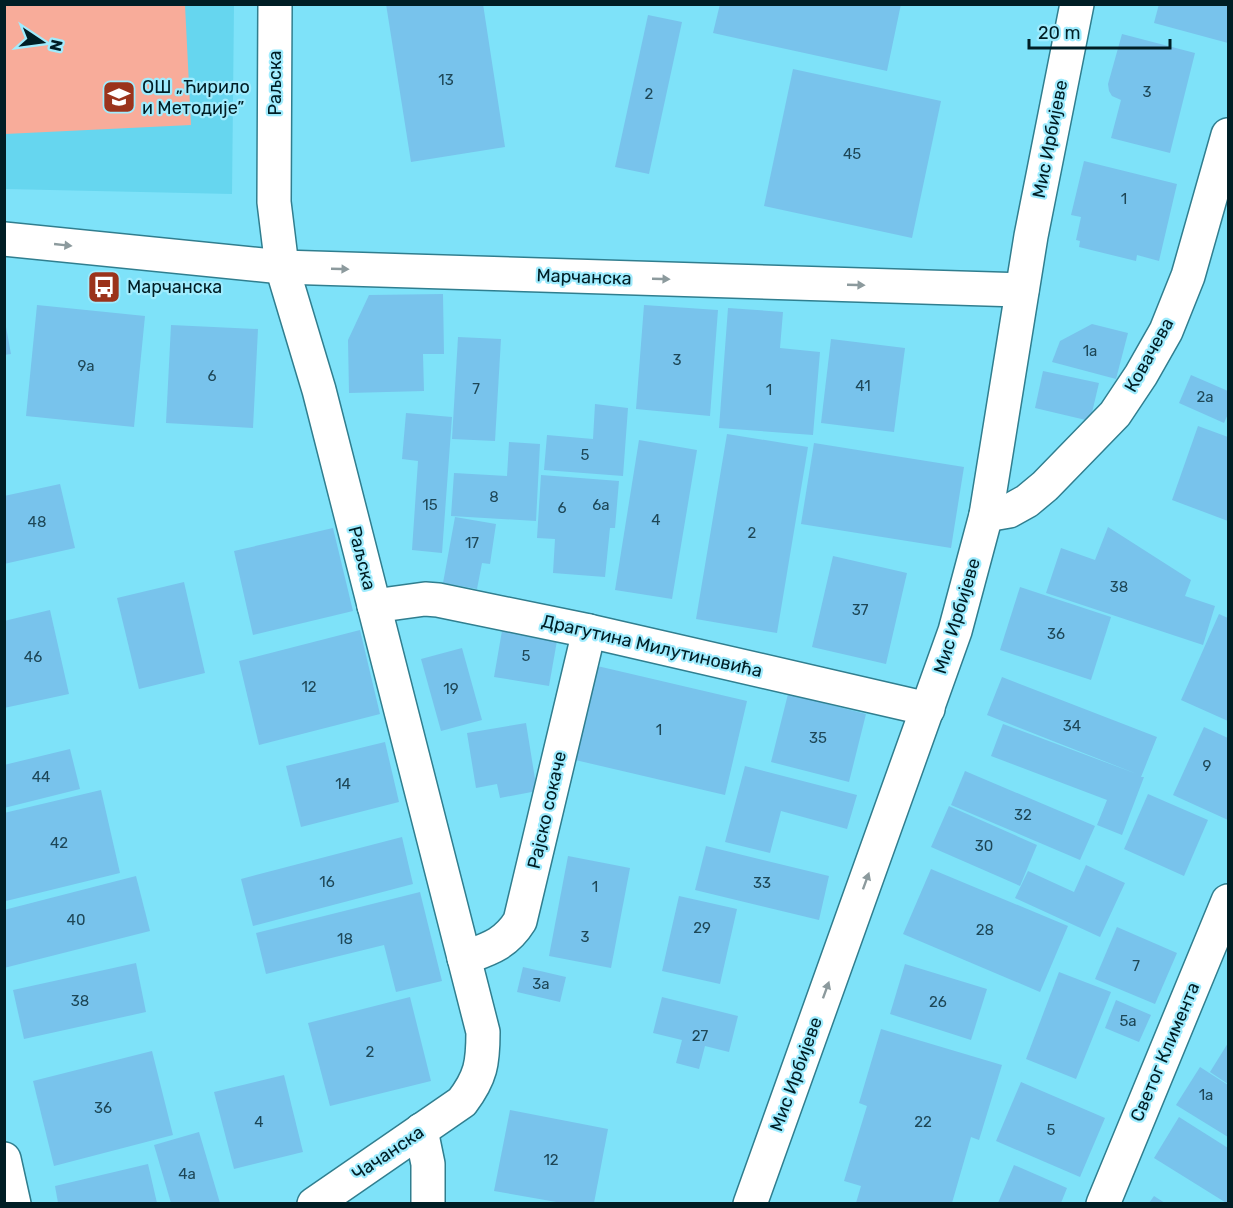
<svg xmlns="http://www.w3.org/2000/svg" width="1233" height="1208" font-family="Rubik,sans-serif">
<rect width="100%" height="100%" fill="#7ee2f9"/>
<path fill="#66d6ef" d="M5 5H234L232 194 5 189Z"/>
<path fill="#f8ac9a" d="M4 5H185L191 125 5 134Z"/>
<g fill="#78c3ec">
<path d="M386 4H483L505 147 411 162Z"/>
<path d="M720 4H901L887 71 713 33Z"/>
<path d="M1159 4H1228V43L1154 23Z"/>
<path d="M648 15 682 22 649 174 615 167Z"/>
<path d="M1122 34 1195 53 1170 153 1111 138 1121 100 1112 96 1109 91 1108 84Z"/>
<path d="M793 69 941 101 912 238 764 206Z"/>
<path d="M1084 161 1177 184 1159 261 1137 255 1136 261 1079 247 1080 241 1076 240 1081 217 1071 215Z"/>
<path d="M443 294 444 354H423L424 391 349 393 348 340 369 295Z"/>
<path d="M37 305 145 316 134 427 26 416Z"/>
<path d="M644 305 718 310 710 416 636 409Z"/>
<path d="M728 308 783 312 780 348 820 352 813 435 719 428Z"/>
<path d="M4 316 11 354 4 355Z"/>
<path d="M1092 324 1128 333 1116 379 1052 362 1060 341Z"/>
<path d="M171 325 258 329 253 428 166 423Z"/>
<path d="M458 337 501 339 495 441 452 439Z"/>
<path d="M831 339 905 348 894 432 821 423Z"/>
<path d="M1043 371 1099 383 1090 421 1035 408Z"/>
<path d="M1191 375 1228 391V414L1224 423 1179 403Z"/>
<path d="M595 404 628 408 623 476 544 470 547 435 593 439Z"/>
<path d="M406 413 452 417 442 553 412 550 418 461 402 459Z"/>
<path d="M1198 426 1228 437V521L1172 500Z"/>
<path d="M727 434 808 447 777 633 696 619Z"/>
<path d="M639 440 697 450 672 599 615 590Z"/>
<path d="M509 442 540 444 536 521 451 516 454 473 507 476Z"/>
<path d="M814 443 964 467 951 548 801 524Z"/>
<path d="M541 475 619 481 615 528H610L605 577 553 573 555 539 537 538Z"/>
<path d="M60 484 75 548 4 564V496Z"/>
<path d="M455 517 496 524 490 564 482 563 477 589 443 583Z"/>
<path d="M1108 527 1191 580 1185 596 1215 606 1203 645 1046 593 1061 548 1095 560Z"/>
<path d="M333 528 353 611 253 635 234 551Z"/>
<path d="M833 556 907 573 886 664 812 647Z"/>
<path d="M184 582 205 673 139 689 117 598Z"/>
<path d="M1020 587 1111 617 1091 680 1000 650Z"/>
<path d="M50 610 69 694 4 708V621Z"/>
<path d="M1219 614 1228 618 1227 660 1228 661V721L1181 700Z"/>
<path d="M503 625 558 635 549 686 494 677Z"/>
<path d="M360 630 380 714 259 745 239 661Z"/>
<path d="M462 648 482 720 441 731 421 659Z"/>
<path d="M593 665 747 701 725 795 571 759Z"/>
<path d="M1002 677 1157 737 1141 777H1144L1122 835 1097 825 1107 800 991 756 1003 724 1137 774 987 715Z"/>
<path d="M788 694 866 714 849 782 771 762Z"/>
<path d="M526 723 537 791 500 798 497 784 476 788 467 733Z"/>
<path d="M1204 727 1228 738V820L1173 795Z"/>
<path d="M385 742 399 802 301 827 286 766Z"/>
<path d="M70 749 80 789 4 808V765Z"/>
<path d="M745 766 857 795 847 829 781 811 770 853 725 842Z"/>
<path d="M965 771 1095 826 1080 860 951 805Z"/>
<path d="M101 790 120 873 6 901 4 893V813Z"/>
<path d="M1148 794 1208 820 1184 876 1124 849Z"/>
<path d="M949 806 1037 845 1020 886 931 847Z"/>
<path d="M402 837 413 884 253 926 241 879Z"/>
<path d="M706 846 829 876 819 920 695 890Z"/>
<path d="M568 856 630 868 611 968 549 956Z"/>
<path d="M1086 865 1125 883 1100 937 1015 898 1028 871 1074 892Z"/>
<path d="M931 869 1068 926 1040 992 903 934Z"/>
<path d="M136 876 150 931 4 968V910Z"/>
<path d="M420 892 442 981 396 992 384 945 266 974 256 933Z"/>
<path d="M679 896 737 909 720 984 662 971Z"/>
<path d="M1117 927 1177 953 1155 1004 1095 979Z"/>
<path d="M136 963 146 1012 24 1039 13 990Z"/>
<path d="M905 964 987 989 971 1040 890 1014Z"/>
<path d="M523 967 566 977 560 1002 517 992Z"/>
<path d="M1059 972 1111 992 1076 1079 1026 1059Z"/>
<path d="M410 997 431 1081 330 1106 308 1023Z"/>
<path d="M662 997 738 1016 729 1052 705 1046 699 1069 676 1063 682 1040 653 1033Z"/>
<path d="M1116 1000 1151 1015 1139 1042 1105 1028Z"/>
<path d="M881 1029 1002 1065 979 1140 971 1137 952 1203H856L861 1186 844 1181 867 1106 859 1103Z"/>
<path d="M1228 1043V1084L1210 1072Z"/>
<path d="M152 1051 173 1135 54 1166 33 1081Z"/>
<path d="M1200 1067 1228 1085V1137L1176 1105Z"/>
<path d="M284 1075 303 1152 234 1169 214 1092Z"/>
<path d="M1021 1082 1105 1118 1080 1177 996 1141Z"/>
<path d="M510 1110 608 1129 594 1203H562L494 1191Z"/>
<path d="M1179 1117 1228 1148V1204L1154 1158Z"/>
<path d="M199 1132 220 1203H171L154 1145Z"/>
<path d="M148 1164 157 1203H58L55 1186Z"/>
<path d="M1014 1165 1067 1188 1061 1203H998Z"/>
<path d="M1154 1196 1165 1203H1149Z"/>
</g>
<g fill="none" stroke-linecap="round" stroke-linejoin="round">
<defs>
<g id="minor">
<path d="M275 4 274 202 282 267 319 390 483 1032C483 1063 481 1077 462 1102L314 1204"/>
<path d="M4 239 282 267 1022 290"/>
<path d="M986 515 1009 511 1027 501 1045 486 1115 414 1141 375 1166 331 1188 276 1228 135"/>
<path d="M374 606 425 599 438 600 589 631 928 709"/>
<path d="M464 958C488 949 505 945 520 921L589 631"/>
<path d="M421 1130 428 1164V1204"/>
<path d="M4 1159 14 1204"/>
<path d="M750 1204 955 631 986 515 1031 236 1077 4"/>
<path d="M1103 1204 1228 901"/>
</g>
</defs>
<use href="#minor" stroke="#307e8f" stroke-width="36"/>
<use href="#minor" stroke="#fff" stroke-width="33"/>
</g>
<defs><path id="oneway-solid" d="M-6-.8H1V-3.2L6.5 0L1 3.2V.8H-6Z" transform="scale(1.5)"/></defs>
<g fill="#8c9a9d">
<use href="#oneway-solid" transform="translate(63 245) rotate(6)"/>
<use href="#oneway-solid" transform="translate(340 269) rotate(2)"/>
<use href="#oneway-solid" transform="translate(661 279) rotate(2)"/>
<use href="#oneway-solid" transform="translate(856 285) rotate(2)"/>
<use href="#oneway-solid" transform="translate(866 881) rotate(-70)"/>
<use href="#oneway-solid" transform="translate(826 990) rotate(-70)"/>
</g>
<defs>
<symbol id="school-square" viewBox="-11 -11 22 22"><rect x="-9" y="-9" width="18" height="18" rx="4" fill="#9b331b" stroke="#a0ecfe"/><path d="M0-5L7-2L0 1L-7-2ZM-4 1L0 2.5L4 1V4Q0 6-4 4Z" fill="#fff"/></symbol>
<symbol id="bus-square" viewBox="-11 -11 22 22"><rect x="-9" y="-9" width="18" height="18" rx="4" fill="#9b331b" stroke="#a0ecfe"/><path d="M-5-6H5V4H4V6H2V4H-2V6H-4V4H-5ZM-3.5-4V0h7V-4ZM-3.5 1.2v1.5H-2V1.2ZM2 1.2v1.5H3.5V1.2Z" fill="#fff"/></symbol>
</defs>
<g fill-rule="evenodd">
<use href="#school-square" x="100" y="78" width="38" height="38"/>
<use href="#bus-square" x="85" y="268" width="38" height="38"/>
</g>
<g text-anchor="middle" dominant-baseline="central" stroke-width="4.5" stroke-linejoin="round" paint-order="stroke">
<g font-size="15" fill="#1e4757">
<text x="446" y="80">13</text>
<text x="1147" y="92">3</text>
<text x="649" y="94">2</text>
<text x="852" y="154">45</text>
<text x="1124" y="199">1</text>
<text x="1090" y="351">1a</text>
<text x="677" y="360">3</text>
<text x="86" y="366">9a</text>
<text x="212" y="376">6</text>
<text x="863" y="386">41</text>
<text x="476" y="389">7</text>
<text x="769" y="390">1</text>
<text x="1205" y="397">2a</text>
<text x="585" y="455">5</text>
<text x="494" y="497">8</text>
<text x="430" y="505">15</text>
<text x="601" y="505">6a</text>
<text x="562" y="508">6</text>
<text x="656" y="520">4</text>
<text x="37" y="522">48</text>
<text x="752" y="533">2</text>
<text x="472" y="543">17</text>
<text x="1119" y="587">38</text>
<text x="860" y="610">37</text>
<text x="1056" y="634">36</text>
<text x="526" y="656">5</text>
<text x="33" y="657">46</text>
<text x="309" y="687">12</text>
<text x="451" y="689">19</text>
<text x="1072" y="726">34</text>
<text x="659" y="730">1</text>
<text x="818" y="738">35</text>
<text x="1207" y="766">9</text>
<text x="41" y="777">44</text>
<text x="343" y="784">14</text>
<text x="1023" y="815">32</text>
<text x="59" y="843">42</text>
<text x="984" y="846">30</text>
<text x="327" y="882">16</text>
<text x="762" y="883">33</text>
<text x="595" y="887">1</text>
<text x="76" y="920">40</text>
<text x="702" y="928">29</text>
<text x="985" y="930">28</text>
<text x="585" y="937">3</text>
<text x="345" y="939">18</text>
<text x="1136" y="966">7</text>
<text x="541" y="984">3a</text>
<text x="80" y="1001">38</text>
<text x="938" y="1002">26</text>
<text x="1128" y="1021">5a</text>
<text x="700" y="1036">27</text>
<text x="370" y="1052">2</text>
<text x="1206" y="1095">1a</text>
<text x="103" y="1108">36</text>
<text x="259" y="1122">4</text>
<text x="923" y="1122">22</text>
<text x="1051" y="1130">5</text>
<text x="551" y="1160">12</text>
<text x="187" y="1174">4a</text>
</g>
<g font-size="18" fill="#001e25" stroke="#a0ecfe">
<text transform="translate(275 83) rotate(-90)">Раљска</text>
<text transform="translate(1050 139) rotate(-79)">Мис Ирбијеве</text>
<text transform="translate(584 277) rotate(2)">Марчанска</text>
<text transform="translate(1149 355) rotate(-61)">Ковачева</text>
<text transform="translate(362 558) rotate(76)">Раљска</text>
<text transform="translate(957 616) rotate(-73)">Мис Ирбијеве</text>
<text transform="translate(652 646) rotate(13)">Драгутина Милутиновића</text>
<text transform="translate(547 810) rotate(-77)">Рајско сокаче</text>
<text transform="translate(1165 1052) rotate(-67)">Светог Климента</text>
<text transform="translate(796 1074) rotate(-70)">Мис Ирбијеве</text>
<text transform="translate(388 1153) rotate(-34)">Чачанска</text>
</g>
<g font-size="18" fill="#001e25" stroke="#a0ecfe" text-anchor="start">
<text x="142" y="87">ОШ „Ћирило<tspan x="142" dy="21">и Методије”</tspan></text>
<text x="127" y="287">Марчанска</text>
</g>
</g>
<rect width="1233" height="1208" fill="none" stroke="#001e25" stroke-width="12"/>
<g transform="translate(42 42) rotate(103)" stroke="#a0ecfe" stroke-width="4.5" paint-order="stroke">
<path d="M0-4.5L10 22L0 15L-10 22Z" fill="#001e25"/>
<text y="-9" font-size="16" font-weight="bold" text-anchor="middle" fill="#001e25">N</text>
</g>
<path d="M1029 39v9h141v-9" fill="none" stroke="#001e25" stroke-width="3"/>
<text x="1038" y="39" font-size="18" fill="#001e25" stroke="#a0ecfe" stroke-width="4.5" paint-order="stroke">20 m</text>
</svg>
